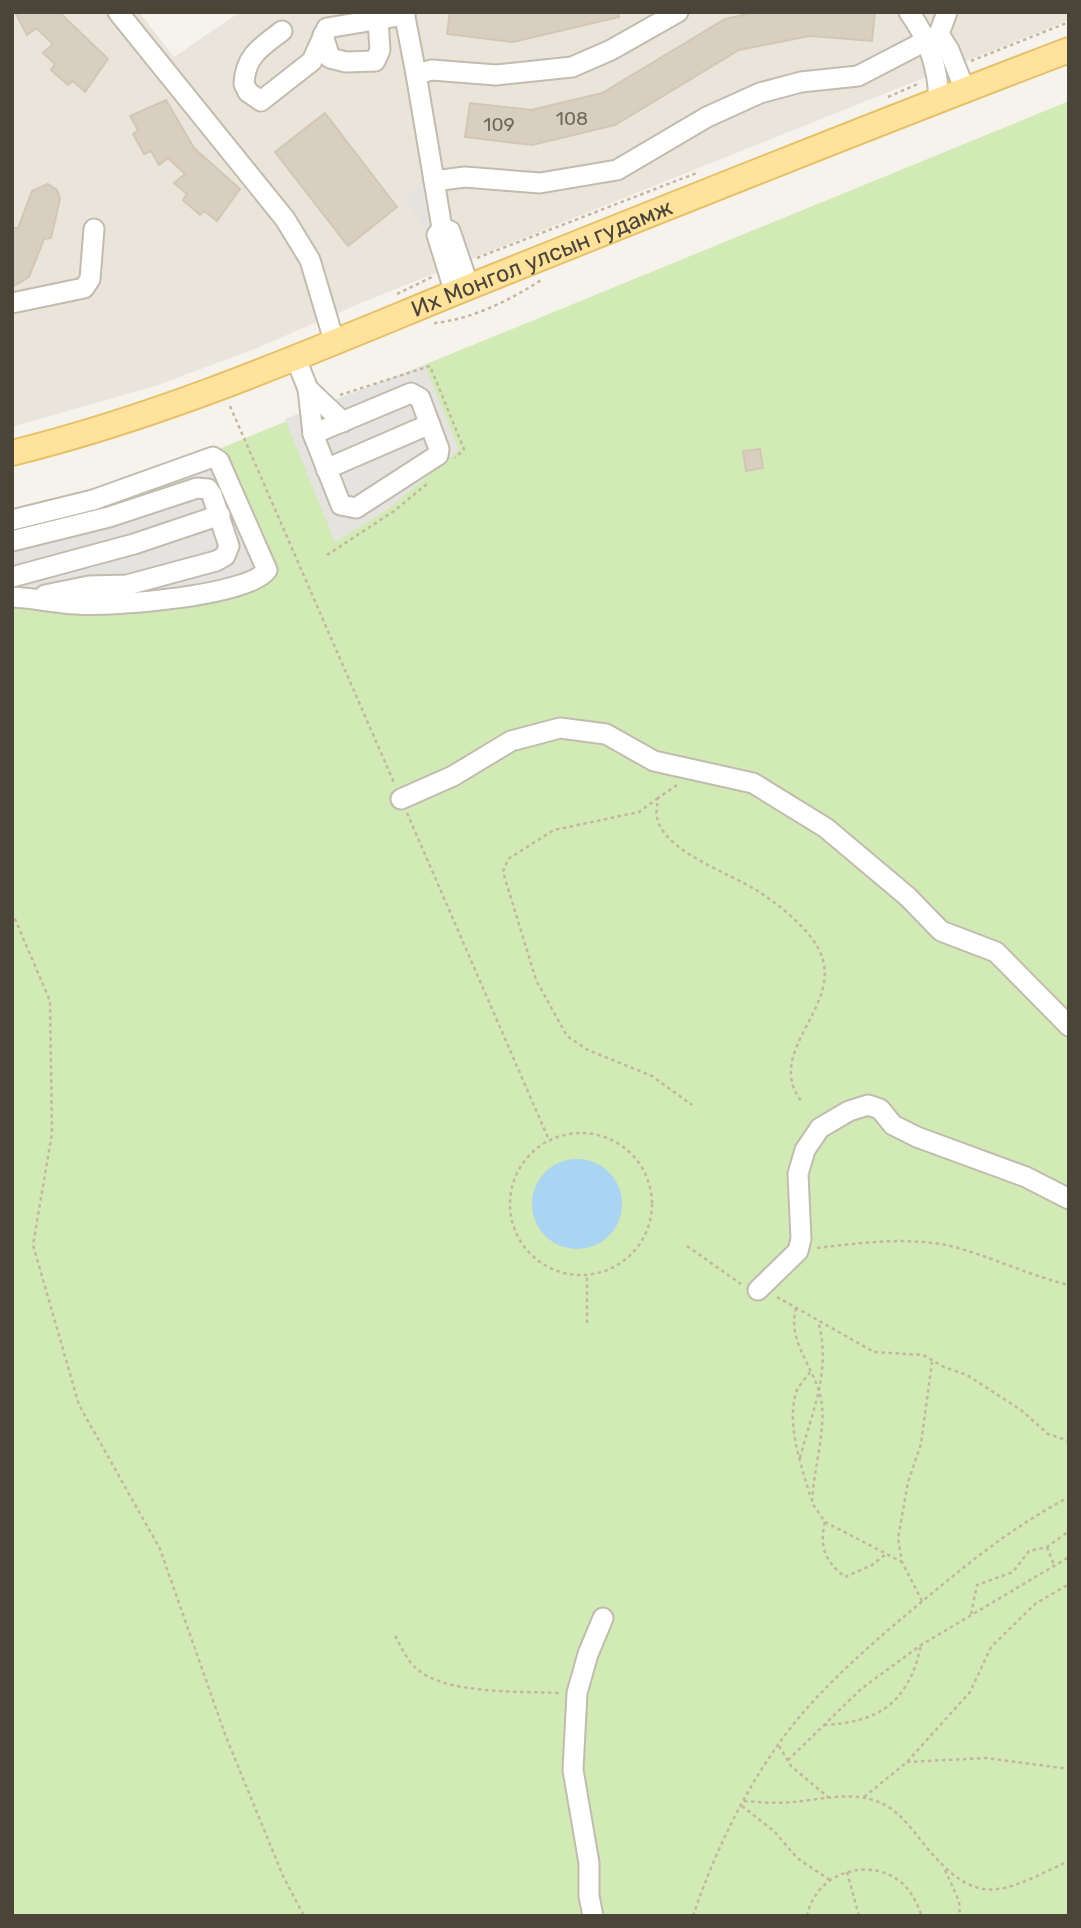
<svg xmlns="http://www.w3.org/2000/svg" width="1081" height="1928" font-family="Rubik,sans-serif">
<rect width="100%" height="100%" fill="#f6f3ec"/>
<path fill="#eae5da" d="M12 12H139L174 57 240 12H1069V20L361 303 252 350 155 386 12 427Z"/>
<path fill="#d2eab5" d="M1069 101V1916H12V511L104 496Z"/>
<g fill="#e5e3e0">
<path d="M424 180 430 241 405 196Z"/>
<path d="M425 365 459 450 388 509 335 542 285 419Z"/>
<path d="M214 458 265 570 152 593 12 596V509Z"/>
</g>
<circle fill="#a9d4f2" cx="577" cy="1204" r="45"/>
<g fill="#d8cfc1" stroke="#d3c7b4" stroke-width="2">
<path d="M15 12H59L108 59 85 92 73 81 68 85 51 70 55 64 43 53 53 44 36 28 27 35Z"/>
<path d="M450 12H618L619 17 513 42 447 34Z"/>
<path d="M756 12H875L872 41 810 36 739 50 615 125 532 145 465 137 470 103 531 110 602 93 725 19Z"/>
<path d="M166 100 194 148 240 189 217 221 204 211 200 215 183 200 187 194 174 183 185 174 168 158 159 165 151 151 144 154 133 134 138 130 130 116Z"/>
<path d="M325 113 397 207 348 246 275 152Z"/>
<path d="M48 184 57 190 60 199 51 238 44 239 29 277 12 287V228H18L32 191Z"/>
<path d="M760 449 763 468 746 471 743 451Z"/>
</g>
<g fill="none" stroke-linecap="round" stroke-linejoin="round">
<defs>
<g id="minor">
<path d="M118 12 285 219 310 260 335 344"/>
<path d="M404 12 416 74 432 70 496 75 572 67 611 50 678 12"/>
<path d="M909 12C929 40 938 67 939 101"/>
<path d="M282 31C261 47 245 56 244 84L248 92 261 101 312 61 327 28 405 15"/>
<path d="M939 34 949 50 965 90"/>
<path d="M323 35 330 58 346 62 375 61 380 50 378 20"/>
<path d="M416 74 442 228 437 235 455 293"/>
<path d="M434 181 465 177 540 183 617 170 707 117 760 93 801 82 858 76 939 34 947 12"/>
<path d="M442 228 450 231 469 287"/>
<path d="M12 303 84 288 90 279 94 229"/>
<path d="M296 359 308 389 343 422"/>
<path d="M308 389 313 434"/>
<path d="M411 393 420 398 439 449 438 455 356 508 341 505 313 434Z"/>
<path d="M326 469 430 424"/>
<path d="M12 520 93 500 213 457 219 461 267 570C249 596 111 607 77 604 55 603 34 598 12 597"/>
<path d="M12 541 109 517 197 488 208 489 212 495 229 546 225 556 216 561 127 585 89 586 45 595"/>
<path d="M12 577 134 544 220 515"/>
<path d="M401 799 453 776 511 741 560 728 606 734 654 761 753 783 826 828 908 897 941 931 996 952 1069 1026"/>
<path d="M758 1290 798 1251 801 1239 798 1174 805 1150 820 1128 849 1111 868 1105 880 1109 893 1125 917 1137 1026 1177 1069 1199"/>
<path d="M593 1916 589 1896V1863L573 1770 577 1693 588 1654 603 1618"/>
</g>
<g id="major">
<path id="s1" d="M12 453C173 413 319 348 471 286 670 206 869 126 1069 50"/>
</g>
</defs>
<use href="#minor" stroke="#c2bbae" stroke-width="23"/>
<use href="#major" stroke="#e6c16a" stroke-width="28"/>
<g stroke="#c4b79f" stroke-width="2.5" stroke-dasharray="3.5 3.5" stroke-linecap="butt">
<path d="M971 61 1069 22"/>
<path d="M888 97 920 83"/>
<path d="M477 258 699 172"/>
<path d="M397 294 432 277"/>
<path d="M434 323C470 320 511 300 541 280"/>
<path d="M340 395 430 366 464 449 455 458"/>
<path d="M230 406 395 785"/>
<path d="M327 555 394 511 427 484"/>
<path d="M677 785 658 798C657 808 655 815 659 824 672 854 729 873 756 890 776 902 807 927 818 948 849 1004 761 1050 802 1102"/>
<path d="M658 798 639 812 554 830 508 859 503 872 536 980 567 1036 588 1050 652 1076 692 1105"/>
<path d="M407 813 549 1140"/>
<path d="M12 912 50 1001 52 1133 33 1245 79 1405 160 1549 226 1737 283 1876 304 1916"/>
<circle cx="581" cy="1204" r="71"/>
<path d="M687 1246 741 1284"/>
<path d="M817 1248C859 1243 903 1237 946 1245 986 1254 1027 1275 1069 1285"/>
<path d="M777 1297 874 1352 923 1355 944 1367 967 1375 1021 1410 1048 1434 1069 1441"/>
<path d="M796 1308C786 1344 819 1371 822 1406 825 1432 813 1473 812 1503L825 1522 902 1562"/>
<path d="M587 1323V1275"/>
<path d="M810 1372C806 1378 800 1384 797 1390 785 1423 802 1467 811 1499"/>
<path d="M800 1458C812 1411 832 1370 818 1321"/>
<path d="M825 1522C819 1547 825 1561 845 1577L872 1565 886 1554"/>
<path d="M1047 1547 1054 1565"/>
<path d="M922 1601 902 1562 898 1538 908 1482 921 1444 932 1362"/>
<path d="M971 1614 977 1585 1013 1572 1029 1551 1047 1547 1069 1531"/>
<path d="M395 1636C401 1646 407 1661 416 1668 444 1695 522 1691 560 1693"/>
<path d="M824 1725C881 1722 909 1701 921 1645"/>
<path d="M779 1746 791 1766 829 1798"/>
<path d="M788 1760 861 1689 921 1645 1069 1557"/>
<path d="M907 1762 986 1758 1069 1769"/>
<path d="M864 1797 907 1762 970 1692 991 1647 1035 1604 1069 1584"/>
<path d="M744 1801C760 1802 776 1804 792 1802 820 1800 854 1790 881 1803 899 1811 911 1828 923 1843 978 1911 1000 1893 1069 1861"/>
<path d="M742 1806 774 1831 797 1858 830 1880"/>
<path d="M945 1870 959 1901 960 1916"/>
<path d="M847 1872 859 1916"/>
<path d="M693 1916C717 1845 753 1772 801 1715 839 1671 885 1632 930 1595 974 1558 1018 1524 1069 1497"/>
<path d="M807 1916C815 1873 869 1855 902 1883 912 1892 917 1904 922 1916"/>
</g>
<use href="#minor" stroke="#fff" stroke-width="19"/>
<use href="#major" stroke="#ffe39c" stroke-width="24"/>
</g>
<g text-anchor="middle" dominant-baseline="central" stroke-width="5" stroke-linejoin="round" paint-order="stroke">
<g font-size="19" fill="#6e675b">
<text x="572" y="118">108</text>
<text x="499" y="124">109</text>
</g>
<g font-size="23" fill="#4b4439" stroke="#fff">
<text stroke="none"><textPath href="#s1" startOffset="565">Их Монгол улсын гудамж</textPath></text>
</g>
</g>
<rect width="1081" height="1928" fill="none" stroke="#4b4439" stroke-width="28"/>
</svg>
